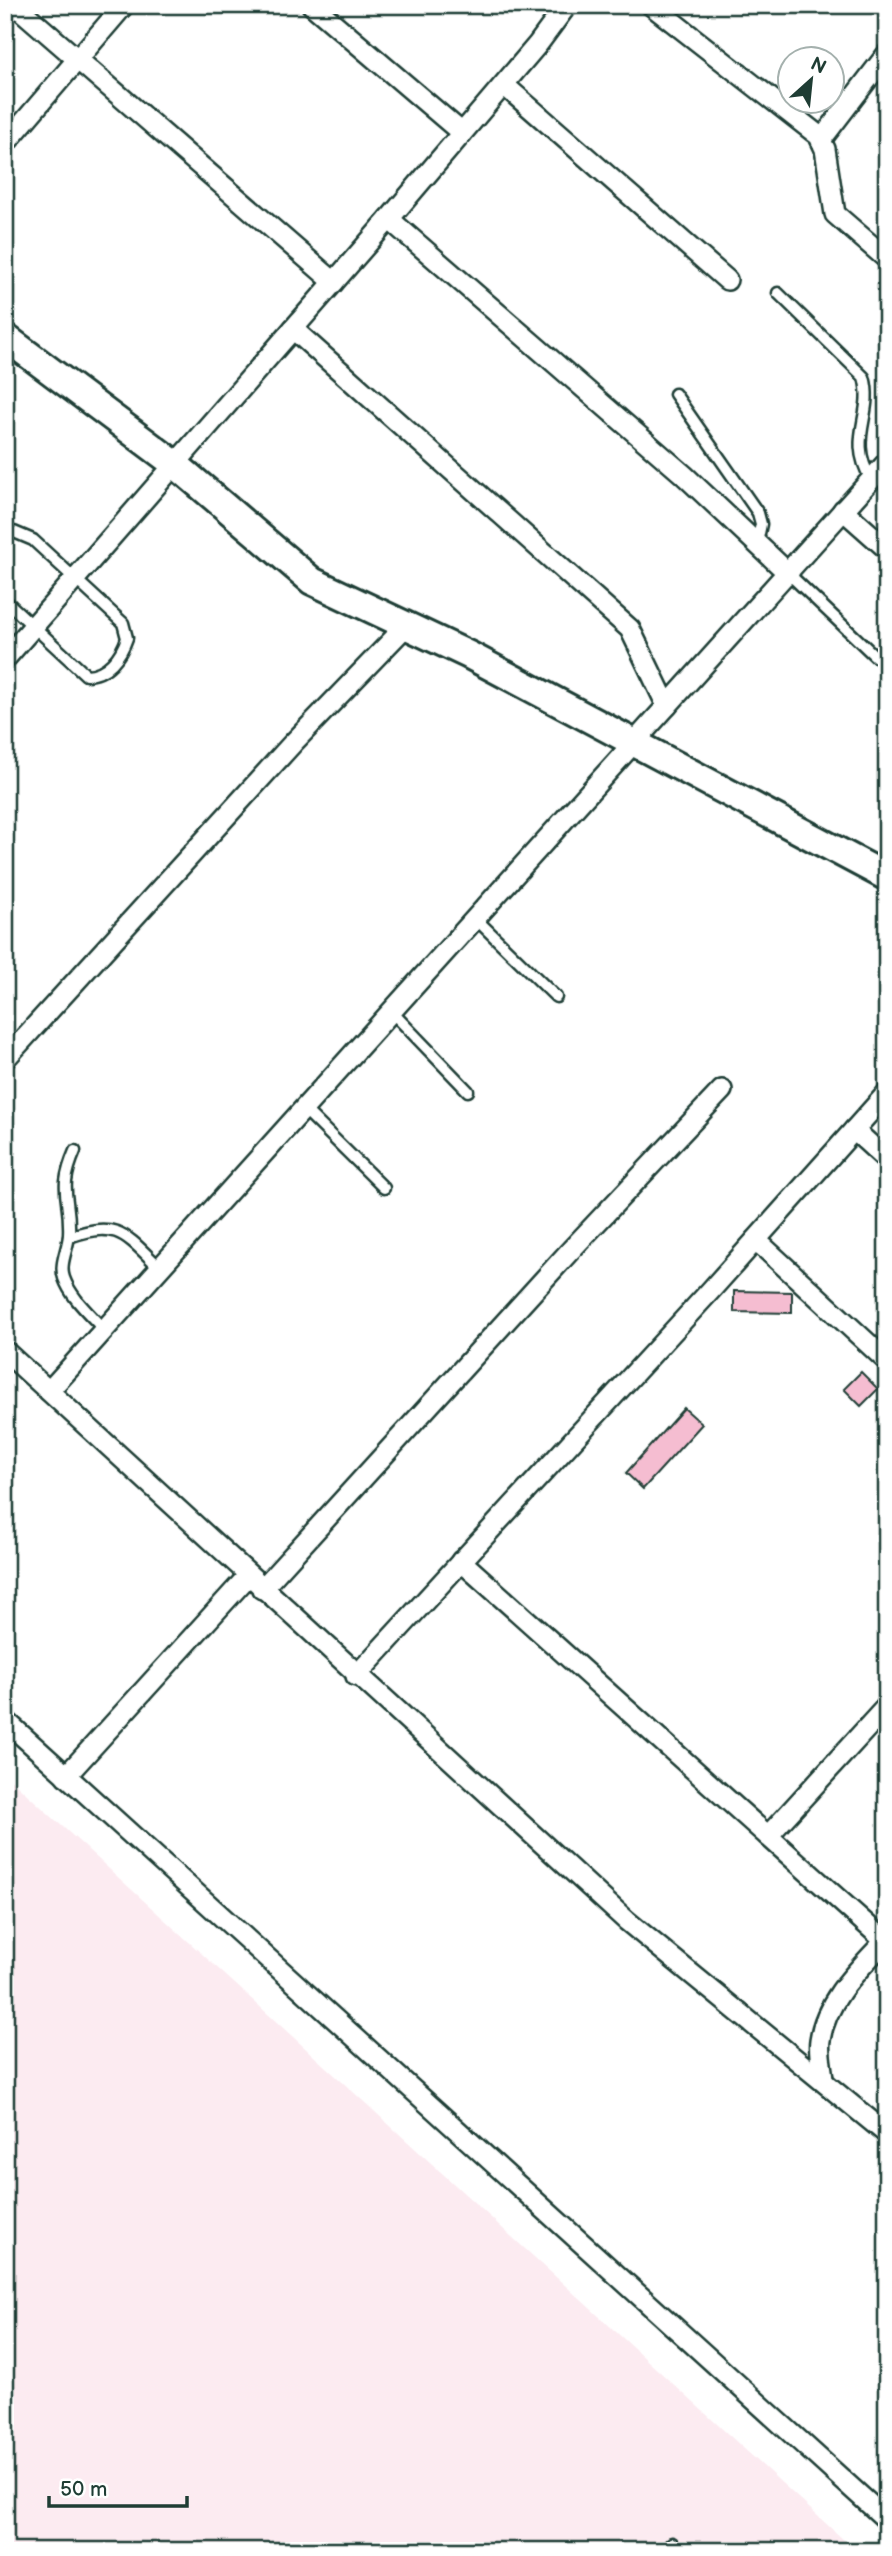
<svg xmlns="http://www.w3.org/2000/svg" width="892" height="2556" font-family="'Balsamiq Sans',sans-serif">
<rect width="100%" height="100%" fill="#fff"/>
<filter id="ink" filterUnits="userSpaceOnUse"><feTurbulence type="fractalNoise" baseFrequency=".0143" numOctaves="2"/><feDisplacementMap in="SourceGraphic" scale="14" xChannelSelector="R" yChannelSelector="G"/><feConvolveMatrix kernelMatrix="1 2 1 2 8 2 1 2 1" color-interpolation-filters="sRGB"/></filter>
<g filter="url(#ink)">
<path fill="#fcebf1" d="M5 1774 856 2551H5Z"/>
<g fill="#f5bdd1" stroke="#1f3d34" stroke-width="2">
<path d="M734 1291 792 1292V1313L734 1312Z"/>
<path d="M861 1372 878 1389 861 1406 844 1389Z"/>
<path d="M684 1408 702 1424 643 1489 626 1473Z"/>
</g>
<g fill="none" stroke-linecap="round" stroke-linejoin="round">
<defs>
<g id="service">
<path d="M778 293 864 377C875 414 846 438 871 479"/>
<path d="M675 394 758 513 761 524 757 543"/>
<path d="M5 537 14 532 33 540 123 623 127 638C121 656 107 675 86 675L5 600"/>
<path d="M789 574 876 657"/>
<path d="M475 918 556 997"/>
<path d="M391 1011 468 1091"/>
<path d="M303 1108 384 1188"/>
<path d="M75 1151C57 1193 71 1196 69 1235 68 1249 59 1264 64 1278 71 1298 90 1314 104 1330"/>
<path d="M69 1237C117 1219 126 1235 159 1267"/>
<path d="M665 2551 672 2543"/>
</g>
<g id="minor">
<path d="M15 5 334 282"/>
<path d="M312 5 462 133"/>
<path d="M651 5 819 136 825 149 835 214 887 259"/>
<path d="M504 85 727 280"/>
<path d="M821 140 887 54"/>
<path d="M5 144 124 5"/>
<path d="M389 219 684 475 789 574"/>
<path d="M293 329 630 629 667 706"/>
<path d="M843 510 887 549"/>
<path d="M5 659 389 219 538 44 567 5"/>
<path d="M5 1059 293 743 406 626"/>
<path d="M854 1130 887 1160"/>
<path d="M756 1240 887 1361"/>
<path d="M5 1351 627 1921 887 2134"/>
<path d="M49 1391 887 462"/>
<path d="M461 1561 885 1941"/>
<path d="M262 1589 569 1252 722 1090"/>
<path d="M356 1676 711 1290 887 1093"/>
<path d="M5 1720 887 2520"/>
<path d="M66 1776 248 1576"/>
<path d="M768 1836 887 1706"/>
<path d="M823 2079C822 2067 818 2052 820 2040 826 1999 860 1968 887 1939"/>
</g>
<path id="secondary" d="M5 337 176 465 312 581 469 655 887 877"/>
</defs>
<use href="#service" stroke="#1f3d34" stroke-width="15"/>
<use href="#minor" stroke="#1f3d34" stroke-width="24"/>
<use href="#secondary" stroke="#1f3d34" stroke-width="32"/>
<use href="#service" stroke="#fff" stroke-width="10"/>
<use href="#minor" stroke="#fff" stroke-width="19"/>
<use href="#secondary" stroke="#fff" stroke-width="26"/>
</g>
</g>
<rect width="892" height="2556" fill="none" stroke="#fff" stroke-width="28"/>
<rect x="14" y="14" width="864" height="2528" fill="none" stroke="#1f3d34" stroke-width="2.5" filter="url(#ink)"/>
<g transform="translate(811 80) rotate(27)"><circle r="33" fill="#ffffff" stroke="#a5b1ae" stroke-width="2"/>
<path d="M0-5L12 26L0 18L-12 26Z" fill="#1f3d34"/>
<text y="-10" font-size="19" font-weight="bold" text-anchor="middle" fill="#1f3d34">N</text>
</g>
<path d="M49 2496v10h138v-10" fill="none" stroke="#1f3d34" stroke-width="3.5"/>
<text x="60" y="2496" font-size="21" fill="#1f3d34" stroke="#ffffff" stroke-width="5" paint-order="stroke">50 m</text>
</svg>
